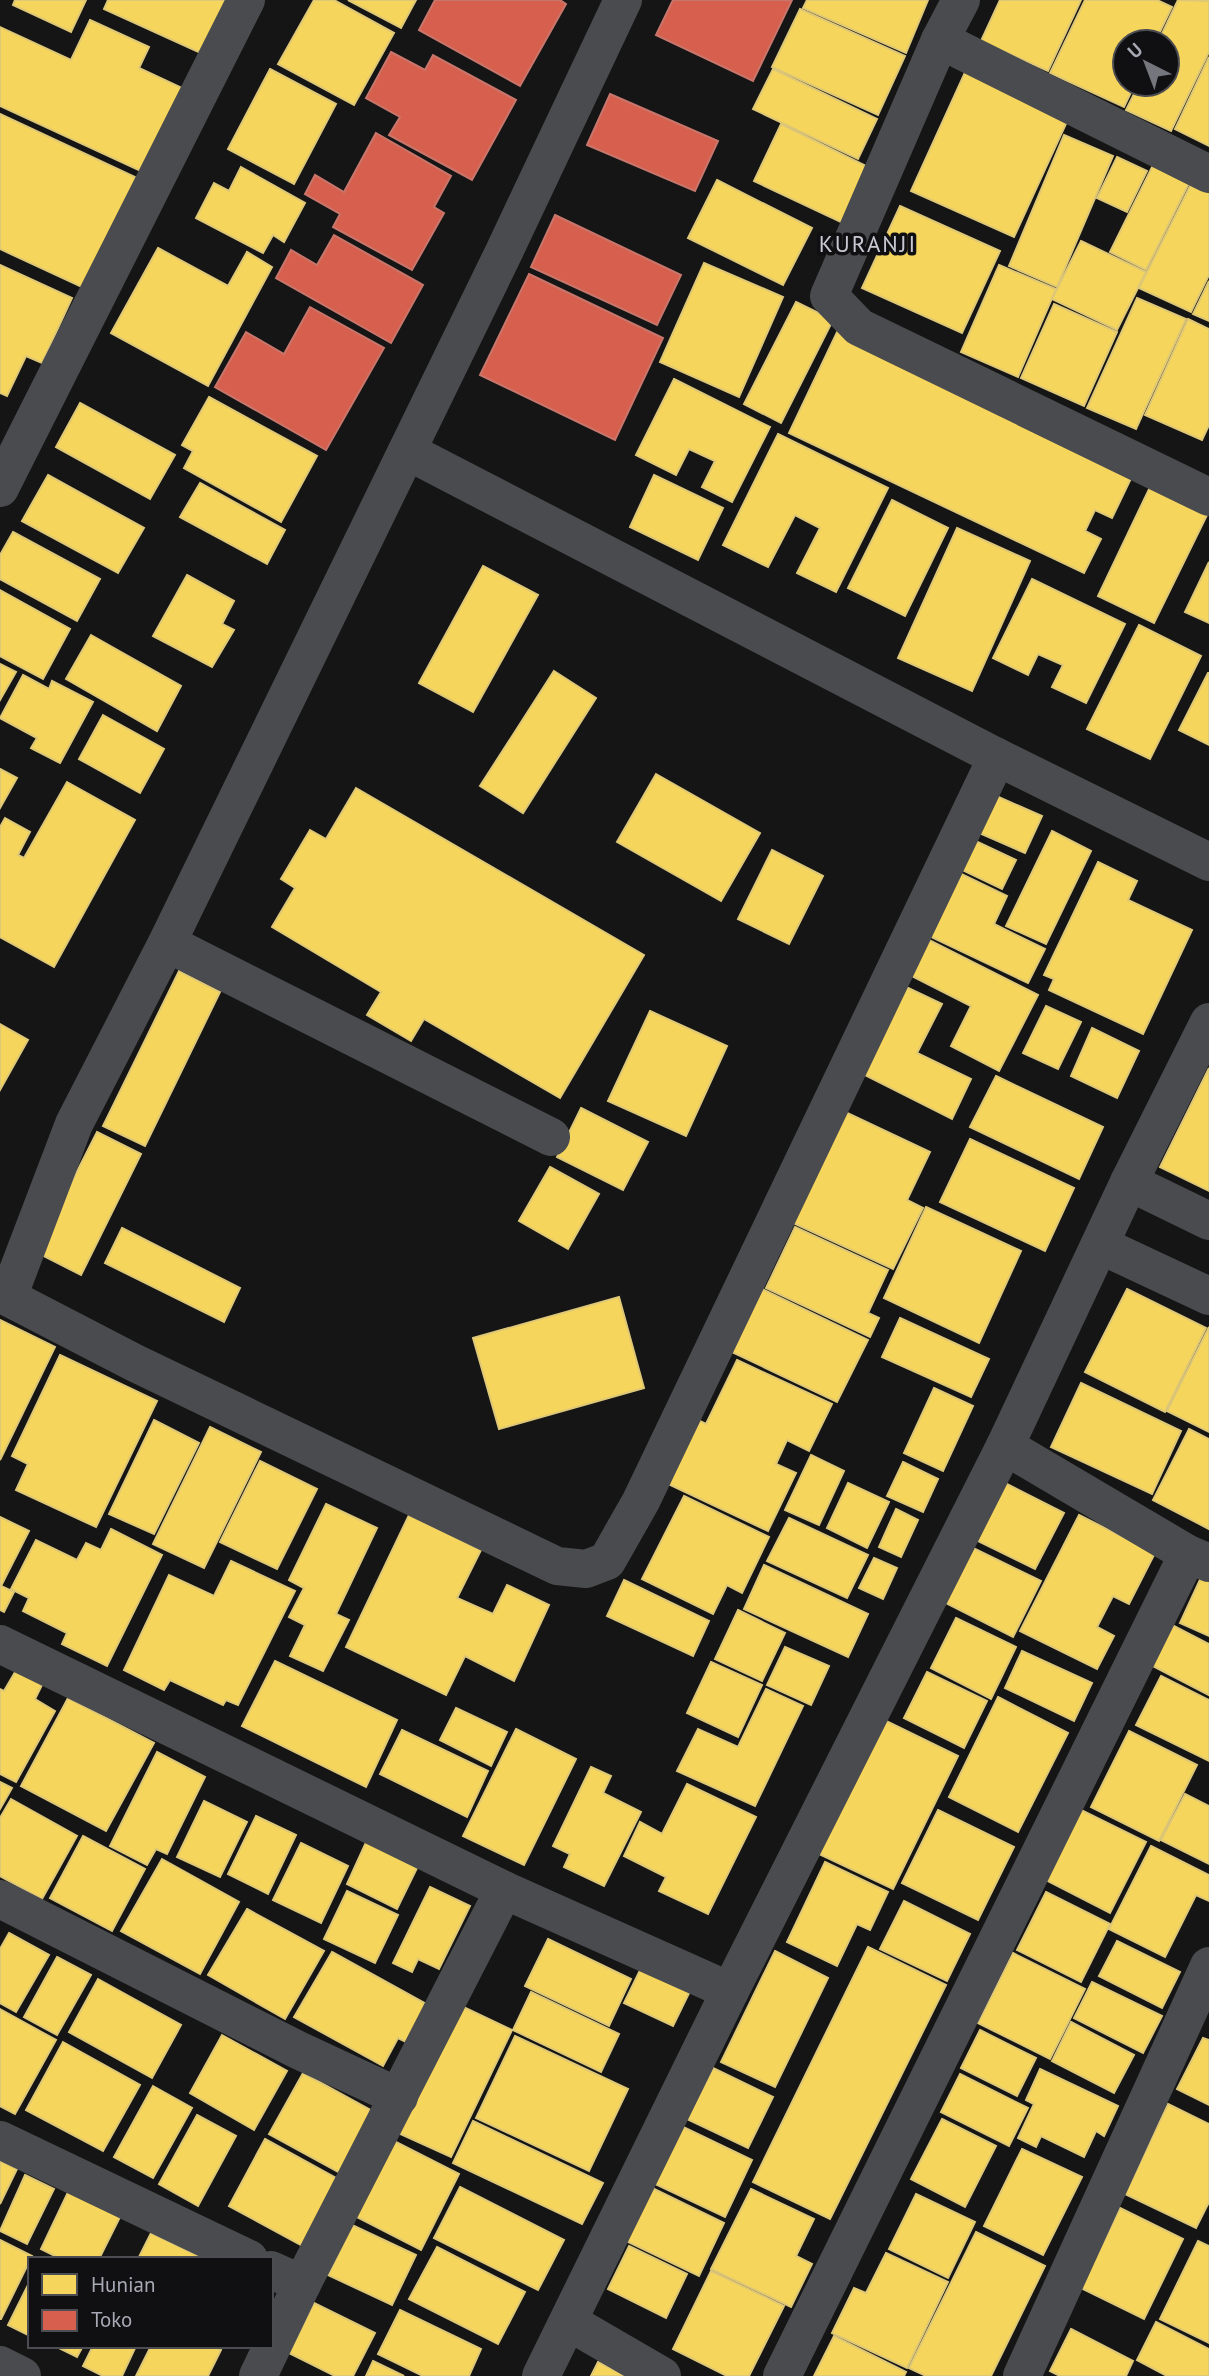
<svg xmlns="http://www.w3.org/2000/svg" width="1209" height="2376" font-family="'PT Sans',sans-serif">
<rect width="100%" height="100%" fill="#151515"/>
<g fill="#f6d55c" stroke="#dec877" stroke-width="2">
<path d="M15 0H86L71 32 13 5Z"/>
<path d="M108 0H231L205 55 104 9Z"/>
<path d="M314 0H334L394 33 354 105 278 64Z"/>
<path d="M348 0H416L401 28Z"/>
<path d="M807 0H928L906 53 803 8Z"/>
<path d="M1000 0H1081L1048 71 981 41Z"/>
<path d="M1085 0H1157L1172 7 1155 42H1125V84H1135L1124 107 1050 73Z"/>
<path d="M1178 0 1209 1V52L1171 131 1126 110 1139 84H1167V42H1158Z"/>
<path d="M800 9 905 56 878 115 772 67Z"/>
<path d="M90 20 149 47 139 68 184 89 145 173 0 106V27L71 60Z"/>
<path d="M1209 57V146L1175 129Z"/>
<path d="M967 68 1070 115 1014 237 911 191Z"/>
<path d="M270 69 336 104 294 184 228 149Z"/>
<path d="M773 69 877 119 858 159 753 109Z"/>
<path d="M0 114 137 178 84 288 0 249Z"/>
<path d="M781 124 872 169 845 224 754 181Z"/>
<path d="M1064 135 1113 156 1057 287 1009 266Z"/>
<path d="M1158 155 1194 173 1146 270 1110 252Z"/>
<path d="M1117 157 1147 171 1127 212 1097 198Z"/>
<path d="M241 167 305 203 284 242 273 235 263 253 196 218 214 183 229 191Z"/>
<path d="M1196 174 1209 180V275L1191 312 1139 288Z"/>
<path d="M717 180 812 228 783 285 688 238Z"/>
<path d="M900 206 1000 251 962 333 862 288Z"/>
<path d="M1081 241 1146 272 1117 330 1052 299Z"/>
<path d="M158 248 228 286 247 252 272 267 208 386 111 333Z"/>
<path d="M704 263 783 297 739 397 660 362Z"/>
<path d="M0 265 72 298 42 363 26 356 7 396 0 393Z"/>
<path d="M999 265 1056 289 1018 377 961 352Z"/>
<path d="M1209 281V321L1193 314Z"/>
<path d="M1137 298 1186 319 1136 429 1087 408Z"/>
<path d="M796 302 833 320 781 423 744 404Z"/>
<path d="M1054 304 1117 332 1084 406 1021 378Z"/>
<path d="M1188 319 1209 329V425L1202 440 1145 415Z"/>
<path d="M839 328 1135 470 1112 518 1095 510 1085 531 1101 539 1084 573 789 433Z"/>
<path d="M674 379 770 427 732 502 702 487 715 461 689 449 676 475 636 455Z"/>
<path d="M209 397 317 456 281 522 184 468 193 451 182 445Z"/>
<path d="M80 403 175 455 150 499 56 447Z"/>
<path d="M778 434 888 488 836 592 797 573 820 528 795 515 768 567 723 545Z"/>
<path d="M48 475 144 528 118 573 22 521Z"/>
<path d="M654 475 723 508 698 560 630 527Z"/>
<path d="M200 483 285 530 267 564 180 517Z"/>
<path d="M1151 485 1208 513 1154 623 1098 596Z"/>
<path d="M892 500 948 528 905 616 848 588Z"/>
<path d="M957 528 1030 561 972 691 898 658Z"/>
<path d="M13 532 100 579 77 621 0 579V555Z"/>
<path d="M1209 562V623L1185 612Z"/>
<path d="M483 566 538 595 473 712 419 683Z"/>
<path d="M187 575 234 601 222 624 234 630 212 667 153 636Z"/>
<path d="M1032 579 1125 624 1086 703 1052 687 1063 665 1038 654 1028 675 993 658Z"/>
<path d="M0 590 70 629 43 679 0 656Z"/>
<path d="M1139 625 1201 656 1150 759 1087 729Z"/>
<path d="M91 635 181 686 157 731 66 679Z"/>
<path d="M0 664 16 672 0 700Z"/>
<path d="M554 671 596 698 523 813 480 786Z"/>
<path d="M1208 673H1209V745L1179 730Z"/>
<path d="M23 675 49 689 52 681 93 702 60 763 31 748 37 738 0 718Z"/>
<path d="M103 715 164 749 140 793 79 759Z"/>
<path d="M0 769 17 778 0 808Z"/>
<path d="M656 774 760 833 721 901 617 842Z"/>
<path d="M67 782 135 820 54 967 0 937V827L5 818 30 832 18 855 24 858Z"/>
<path d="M356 788 644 955 560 1098 424 1019 411 1041 367 1015 381 992 272 927 295 888 281 879 310 830 326 839Z"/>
<path d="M994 795 1042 816 1025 853 977 832Z"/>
<path d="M1052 831 1091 851 1046 944 1006 926Z"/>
<path d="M967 837 1016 860 1002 889 954 866Z"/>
<path d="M772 850 823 876 789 944 738 919Z"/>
<path d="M1098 862 1137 881 1128 900 1192 930 1143 1034 1049 990 1054 979 1044 975Z"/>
<path d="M953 870 1007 896 994 924 1045 949 1028 983 923 933Z"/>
<path d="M921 936 1038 995 999 1071 951 1046 971 1006 902 971Z"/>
<path d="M179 971 220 992 145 1146 103 1126Z"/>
<path d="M904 986 942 1004 917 1053 971 1079 952 1119 861 1073Z"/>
<path d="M1046 1006 1081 1022 1058 1069 1023 1053Z"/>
<path d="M650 1011 727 1046 686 1136 608 1101Z"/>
<path d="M0 1024 28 1040 0 1090Z"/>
<path d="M1092 1028 1139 1051 1117 1098 1071 1076Z"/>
<path d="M1209 1068V1191L1160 1167Z"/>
<path d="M996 1076 1103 1127 1079 1179 970 1127Z"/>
<path d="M581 1108 648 1142 623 1190 557 1157Z"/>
<path d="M843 1111 930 1152 907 1200 923 1208 893 1269 791 1222Z"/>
<path d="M97 1132 141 1154 81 1275 36 1252Z"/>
<path d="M970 1139 1074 1188 1045 1251 940 1202Z"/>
<path d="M550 1167 599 1194 568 1249 519 1221Z"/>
<path d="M926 1207 1021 1251 979 1343 884 1298Z"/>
<path d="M795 1227 888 1270 868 1313 879 1318 870 1337 766 1288Z"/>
<path d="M122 1228 240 1288 224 1322 105 1263Z"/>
<path d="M762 1289 868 1340 837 1402 732 1352Z"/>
<path d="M1127 1289 1206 1328 1165 1412 1085 1372Z"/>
<path d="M619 1297 644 1388 499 1429 473 1338Z"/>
<path d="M900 1318 989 1359 971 1397 882 1357Z"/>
<path d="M0 1320 55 1347 0 1460Z"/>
<path d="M1209 1327V1432L1167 1411Z"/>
<path d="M60 1355 157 1401 96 1527 16 1490 28 1464 12 1456Z"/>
<path d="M737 1360 832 1404 809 1451 787 1440 776 1464 796 1473 768 1531 664 1482 694 1418 706 1424Z"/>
<path d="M1081 1383 1181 1431 1152 1494 1051 1447Z"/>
<path d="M934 1388 973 1406 943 1471 904 1453Z"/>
<path d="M154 1420 199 1443 154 1534 109 1514Z"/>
<path d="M210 1427 261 1452 204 1568 153 1544Z"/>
<path d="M1189 1429 1209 1439V1529L1153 1500Z"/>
<path d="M811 1455 844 1471 819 1525 785 1510Z"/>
<path d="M260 1461 317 1489 277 1569 220 1542Z"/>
<path d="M903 1462 938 1479 923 1512 887 1496Z"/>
<path d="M1001 1481 1064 1513 1035 1569 972 1538Z"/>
<path d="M848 1483 889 1502 867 1548 827 1528Z"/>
<path d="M684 1496 769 1537 742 1593 727 1585 713 1614 642 1579Z"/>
<path d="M326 1504 377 1528 336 1614 349 1620 323 1671 290 1656 305 1625 289 1617 304 1588 289 1580Z"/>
<path d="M896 1509 918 1520 901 1557 879 1547Z"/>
<path d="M409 1515 481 1550 457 1598 493 1614 507 1585 549 1605 514 1681 465 1656 446 1695 346 1647Z"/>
<path d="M1079 1515 1155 1553 1129 1604 1113 1596 1097 1627 1114 1636 1097 1669 1020 1631Z"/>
<path d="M0 1517 29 1531 1 1586 14 1592 4 1612 0 1610Z"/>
<path d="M789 1518 868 1555 847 1598 767 1561Z"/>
<path d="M111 1529 162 1555 107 1666 62 1644 67 1633 23 1611 29 1598 11 1589 36 1540 77 1560 86 1543 101 1550Z"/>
<path d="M969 1546 1041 1581 1013 1637 942 1601Z"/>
<path d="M874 1558 897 1568 883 1599 859 1588Z"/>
<path d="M231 1561 295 1591 238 1705 226 1700 223 1705 170 1680 164 1690 124 1670 169 1575 214 1596Z"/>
<path d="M764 1565 868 1614 848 1657 744 1609Z"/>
<path d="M1204 1571 1209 1573V1636L1180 1623Z"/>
<path d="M624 1580 709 1621 693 1656 607 1616Z"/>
<path d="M738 1610 785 1633 762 1681 715 1659Z"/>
<path d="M956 1618 1016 1647 991 1699 931 1668Z"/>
<path d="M1170 1624 1209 1644V1695L1149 1664Z"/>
<path d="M785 1647 829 1666 811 1705 767 1685Z"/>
<path d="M1022 1651 1092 1683 1074 1721 1005 1688Z"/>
<path d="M275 1661 397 1720 366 1787 242 1726Z"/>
<path d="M711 1662 762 1685 738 1737 687 1713Z"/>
<path d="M18 1667 44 1681 35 1699 55 1711 16 1782 0 1774V1689L4 1691Z"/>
<path d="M927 1672 987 1701 964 1748 904 1718Z"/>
<path d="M1161 1676 1209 1700V1761L1136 1725Z"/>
<path d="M766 1689 803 1706 755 1806 677 1771 698 1729 738 1747Z"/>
<path d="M998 1697 1068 1733 1018 1832 949 1797Z"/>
<path d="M68 1698 154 1743 106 1831 21 1786Z"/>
<path d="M456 1708 507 1732 491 1766 440 1740Z"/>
<path d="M882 1719 958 1756 893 1889 817 1853Z"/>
<path d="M516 1729 576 1759 524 1865 463 1836Z"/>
<path d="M402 1730 488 1771 467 1817 380 1774Z"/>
<path d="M1129 1731 1197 1765 1159 1841 1091 1807Z"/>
<path d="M157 1752 205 1777 167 1854 156 1849 147 1865 110 1846Z"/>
<path d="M591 1767 611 1776 603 1793 641 1812 604 1886 564 1867 570 1854 553 1846Z"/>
<path d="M0 1782 12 1788 0 1809Z"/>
<path d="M687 1784 756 1817 708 1914 659 1891 666 1877 624 1856 640 1822 662 1834Z"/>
<path d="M1185 1794 1209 1806V1864L1161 1840Z"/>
<path d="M11 1799 77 1836 42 1899 0 1876V1818Z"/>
<path d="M204 1801 247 1822 220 1877 177 1857Z"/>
<path d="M1079 1809 1146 1842 1110 1913 1044 1879Z"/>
<path d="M938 1810 1014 1847 978 1920 902 1883Z"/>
<path d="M256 1816 296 1835 268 1894 228 1874Z"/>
<path d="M83 1836 145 1869 112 1931 50 1898Z"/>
<path d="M367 1840 418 1866 397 1909 347 1884Z"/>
<path d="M301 1843 348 1866 321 1923 273 1900Z"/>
<path d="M1151 1846 1209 1875V1901L1196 1895 1165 1957 1109 1929Z"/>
<path d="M162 1859 239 1902 200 1974 121 1931Z"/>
<path d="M825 1862 888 1892 870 1930 857 1924 837 1966 787 1942Z"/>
<path d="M430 1887 470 1906 439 1969 418 1959 412 1972 393 1963Z"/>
<path d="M347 1891 398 1915 375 1963 324 1939Z"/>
<path d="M1046 1892 1110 1924 1081 1982 1017 1950Z"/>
<path d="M904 1901 970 1934 947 1981 880 1949Z"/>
<path d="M247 1909 324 1951 285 2019 208 1975Z"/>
<path d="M9 1933 49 1955 16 2012 0 2003V1949Z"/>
<path d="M548 1939 631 1979 609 2026 525 1986Z"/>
<path d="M1117 1941 1180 1972 1162 2008 1099 1976Z"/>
<path d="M868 1947 946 1985 830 2219 753 2182Z"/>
<path d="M775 1951 828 1978 775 2087 721 2062Z"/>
<path d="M332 1952 428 2005 408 2043 398 2038 383 2066 294 2017Z"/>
<path d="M1013 1953 1085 1989 1050 2059 978 2023Z"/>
<path d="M57 1957 91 1975 57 2035 24 2017Z"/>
<path d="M643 1964 692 1987 673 2026 624 2003Z"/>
<path d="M98 1979 181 2025 152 2078 69 2032Z"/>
<path d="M1092 1982 1162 2016 1143 2053 1074 2018Z"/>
<path d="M531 1992 619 2034 601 2072 513 2030Z"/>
<path d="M457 2004 512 2030 451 2157 396 2132Z"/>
<path d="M0 2009 56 2040 15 2114 0 2106Z"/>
<path d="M1071 2022 1134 2055 1114 2093 1052 2061Z"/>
<path d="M980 2030 1036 2058 1017 2096 961 2068Z"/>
<path d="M222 2035 287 2071 254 2130 190 2093Z"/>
<path d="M515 2036 628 2089 589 2171 476 2118Z"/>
<path d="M1203 2038 1209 2040V2105L1177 2089Z"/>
<path d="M63 2042 140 2085 103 2151 26 2110Z"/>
<path d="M713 2068 773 2097 748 2148 687 2119Z"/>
<path d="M1040 2069 1118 2106 1104 2136 1096 2131 1084 2157 1041 2136 1036 2147 1018 2138 1034 2104 1026 2100Z"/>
<path d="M303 2073 374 2112 340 2173 269 2134Z"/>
<path d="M960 2074 1028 2108 1009 2146 941 2112Z"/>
<path d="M153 2086 192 2108 153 2178 114 2157Z"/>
<path d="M1168 2104 1209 2124V2202L1196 2228 1125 2194Z"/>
<path d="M197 2115 236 2136 198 2206 159 2184Z"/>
<path d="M942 2119 996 2146 965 2207 911 2179Z"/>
<path d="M473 2121 603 2183 582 2224 453 2163Z"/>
<path d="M679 2125 752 2160 725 2217 651 2182Z"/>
<path d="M265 2139 345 2183 308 2249 229 2206Z"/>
<path d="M394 2141 459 2174 421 2250 355 2216Z"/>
<path d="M1022 2149 1082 2177 1043 2255 984 2226Z"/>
<path d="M0 2161 17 2169 0 2204Z"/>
<path d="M25 2175 54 2189 27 2244 0 2231Z"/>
<path d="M646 2185 724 2223 699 2276 620 2238Z"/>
<path d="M460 2187 564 2240 538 2290 434 2238Z"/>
<path d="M751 2189 814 2219 796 2256 812 2264 791 2307 711 2269Z"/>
<path d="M69 2190 121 2215 99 2259H61L41 2249Z"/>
<path d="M916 2194 975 2222 948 2278 889 2249Z"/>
<path d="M1120 2208 1183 2239 1144 2319 1081 2288Z"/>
<path d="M352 2225 416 2255 392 2305 328 2275Z"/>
<path d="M976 2232 1045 2266 991 2376H926L909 2368Z"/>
<path d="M151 2233 205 2259H138Z"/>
<path d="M0 2240 32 2256 1 2319H0Z"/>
<path d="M1198 2241 1209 2246V2343L1160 2319Z"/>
<path d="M629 2246 687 2274 666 2318 608 2289Z"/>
<path d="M437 2247 525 2292 498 2344 409 2299Z"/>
<path d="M886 2253 948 2282 907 2368 832 2333 854 2288 866 2293Z"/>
<path d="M711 2271 784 2306 749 2376H727L673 2349Z"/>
<path d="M30 2281V2336L8 2325Z"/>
<path d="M314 2303 375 2333 353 2376H335L289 2353Z"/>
<path d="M400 2310 481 2349 469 2376H423L378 2354Z"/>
<path d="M1156 2322 1209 2349V2376H1167L1137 2360Z"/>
<path d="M1071 2329 1133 2361 1126 2376H1060L1050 2371Z"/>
<path d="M834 2336 906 2372 904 2376H814Z"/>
<path d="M55 2346H83L77 2357Z"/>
<path d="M93 2346H136L122 2376H103L83 2366Z"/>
<path d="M151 2346H213L221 2350 208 2376H136Z"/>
<path d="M373 2361 404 2376H366Z"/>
<path d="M598 2362 626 2376H591Z"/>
</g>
<g fill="#d6604d" stroke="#c8766c" stroke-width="2">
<path d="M435 0H560L566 4 520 86 419 30Z"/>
<path d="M673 0H792L753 81 656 35Z"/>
<path d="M391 52 425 70 433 55 516 100 472 180 389 135 400 117 366 98Z"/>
<path d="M610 94 718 141 695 191 587 145Z"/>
<path d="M376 133 451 176 434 207 444 213 412 270 333 227 340 214 305 194 315 175 344 192Z"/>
<path d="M555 215 681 275 657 325 531 267Z"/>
<path d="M334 235 423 285 391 343 276 278 291 250 317 265Z"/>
<path d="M529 274 663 338 615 440 480 375Z"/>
<path d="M310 307 384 348 326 450 215 387 246 332 284 354Z"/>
</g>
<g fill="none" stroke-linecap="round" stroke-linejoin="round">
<g stroke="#4a4b4e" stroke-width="38">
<path d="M961 0 940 40 829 296 859 327 1209 497"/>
<path d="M940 40 1209 174"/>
<path d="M407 451 997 757 1209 862"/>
<path d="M0 488 246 0"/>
<path d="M167 943 551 1137"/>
<path d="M1129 1182 1209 1221"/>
<path d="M1100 1245 1209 1296"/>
<path d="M0 1293 135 1363 557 1566 586 1569 607 1561 641 1501 997 757"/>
<path d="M8 1297 74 1124 167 943 502 256 623 0"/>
<path d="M1005 1446 1188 1554 1209 1563"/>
<path d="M0 1644 504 1890 730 1991"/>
<path d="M0 1899 298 2050 399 2097"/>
<path d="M0 2140 249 2259"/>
<path d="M271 2270 302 2284 504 1890"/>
<path d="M569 2322 662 2376"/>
<path d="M0 2365 22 2376"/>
<path d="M258 2376 302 2284"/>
<path d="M541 2376 730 1991 1005 1446 1129 1182 1209 1022"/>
<path d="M782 2376 1188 1554"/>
<path d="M1022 2376 1209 1966"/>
</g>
</g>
<g text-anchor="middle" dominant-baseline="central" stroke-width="7" stroke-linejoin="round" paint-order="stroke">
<g font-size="23" letter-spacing="2" fill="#c8c9d2" stroke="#100f11">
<text x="868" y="243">KURANJI</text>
</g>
</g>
<rect x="28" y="2257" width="245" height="91" fill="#100f11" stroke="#4c4d53" stroke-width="2"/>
<rect x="42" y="2274" width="35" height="21" fill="#f6d55c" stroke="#4c4d53" stroke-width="2"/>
<text x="91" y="2292" font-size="21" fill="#a7a9b5">Hunian</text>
<rect x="42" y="2310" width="35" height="21" fill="#d6604d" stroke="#4c4d53" stroke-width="2"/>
<text x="91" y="2327" font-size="21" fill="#a7a9b5">Toko</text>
<g transform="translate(1146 63) rotate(318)"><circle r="33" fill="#100f11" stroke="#4c4d53" stroke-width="2"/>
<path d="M0-5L12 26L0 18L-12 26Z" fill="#74757d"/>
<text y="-10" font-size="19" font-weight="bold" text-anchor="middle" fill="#a7a9b5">U</text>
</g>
</svg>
